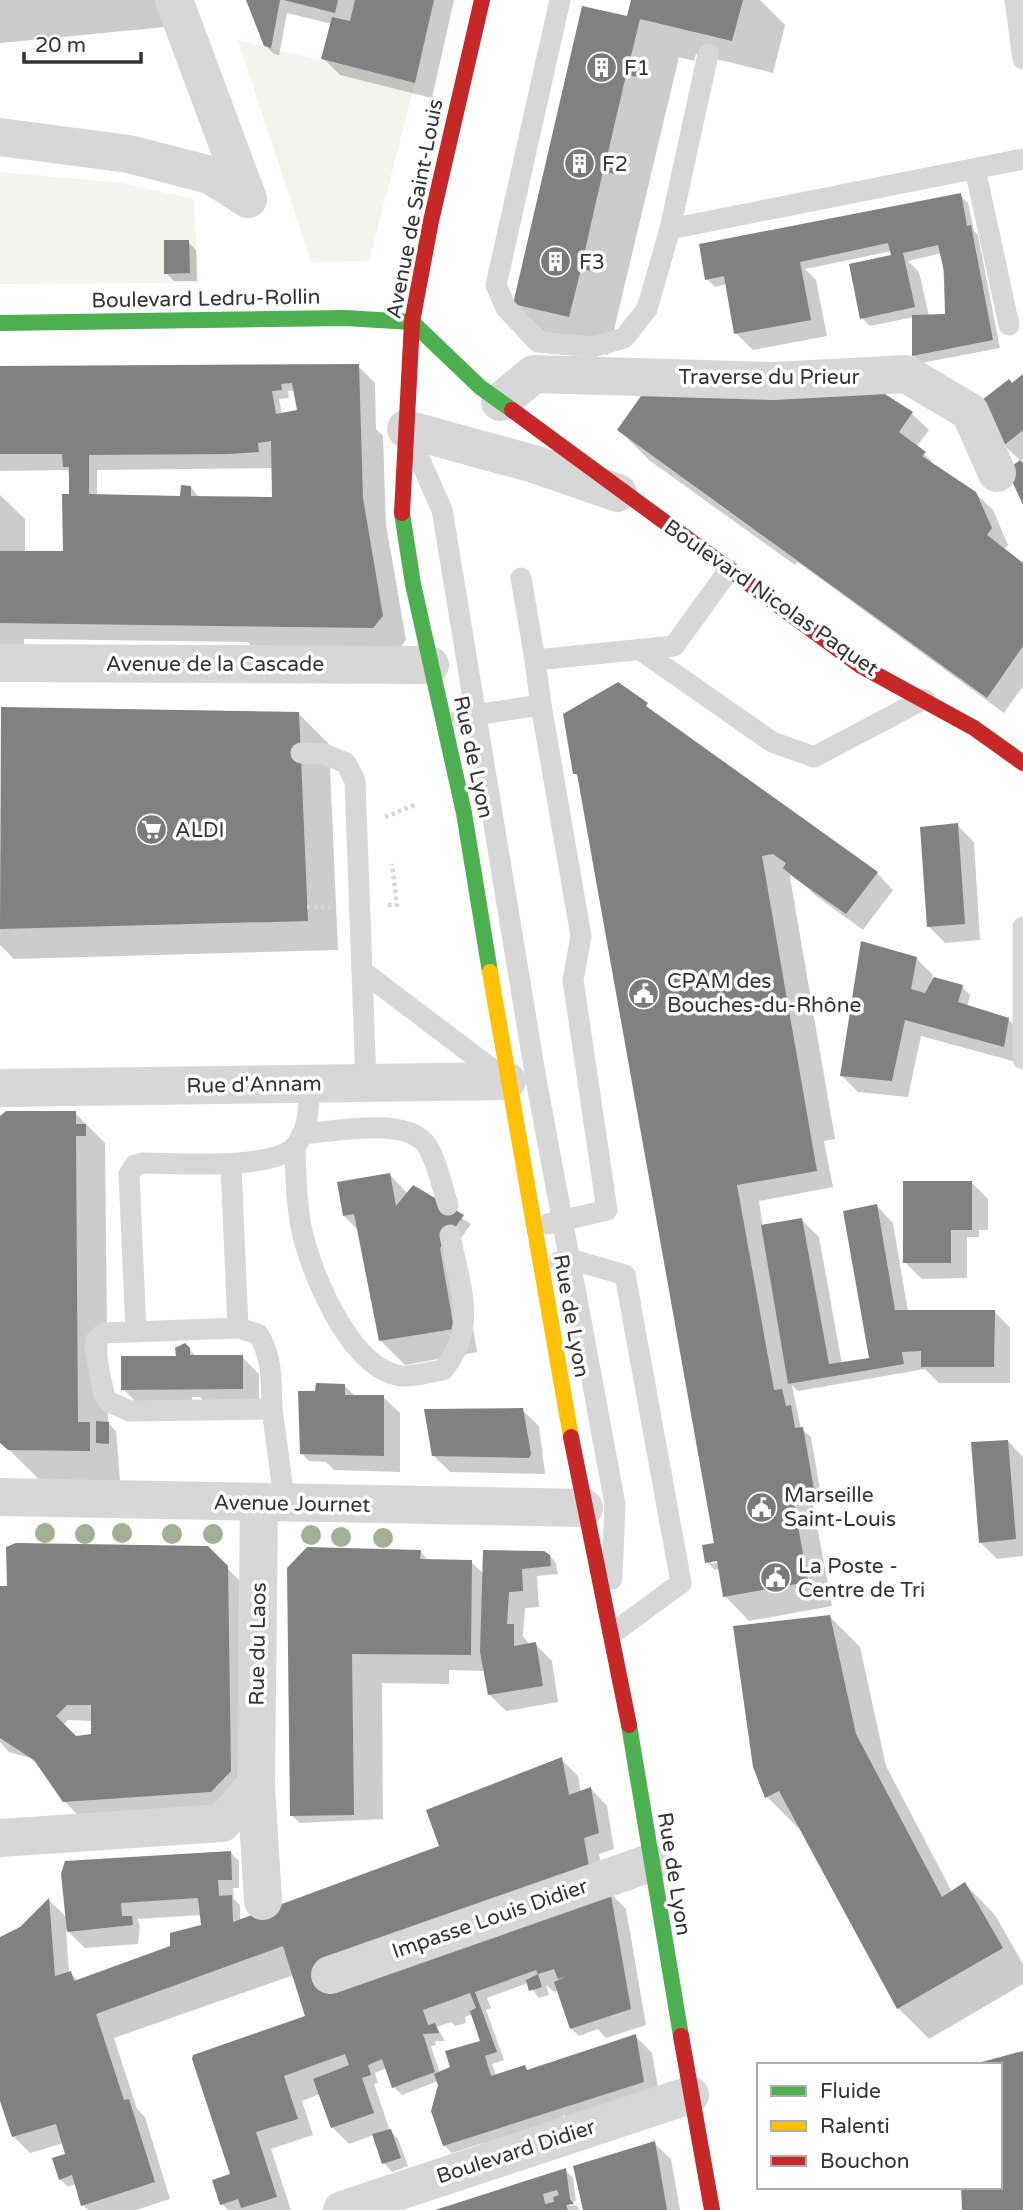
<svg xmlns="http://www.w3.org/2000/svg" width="1023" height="2210" font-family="'Varela Round',sans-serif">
<rect width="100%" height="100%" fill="#fff"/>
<g fill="#f1f5ed">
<path d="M238 40 415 83 369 261 311 262Z"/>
<path d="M0 172 122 183 194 199 198 283 0 284Z"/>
</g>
<g fill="#0003" fill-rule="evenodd">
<path d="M0 0H184L186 25 0 43Z"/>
<path d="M248 0H454L432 98 340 75 323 58 332 24 287 13 279 55 274 54 265 45Z"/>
<path d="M633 0H760L785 25 773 73 696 54 694 61 679 57 608 355 555 343 515 304Z"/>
<path d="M960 195 968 203 974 231 978 235 1000 348 921 363 913 355 914 317 870 326 862 318 894 257 892 251 805 269 816 280 827 336 753 350 736 333 727 284 715 287 707 279ZM942 253 946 316H929L919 272 908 261Z"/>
<path d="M188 242 196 250 197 281H174L166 273Z"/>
<path d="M358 366 375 383 376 429 383 436 386 524 406 640 397 652 255 650 248 642 24 639V647L0 646V495L25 519V552L67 553 71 496 68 470 0 471V368ZM288 391H296L299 412 282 414 279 399 289 398ZM273 468V499L199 498 191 487 185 498 97 495V470Z"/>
<path d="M1023 376V459L1021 461 993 435 1012 384Z"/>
<path d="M875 390 912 414 929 430 916 447 932 461 928 463 975 493 993 510 1008 545 1004 550 1023 565V686L1004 713 821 579 797 562 795 565 649 460 619 430Z"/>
<path d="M2 709 299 714 329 744 338 950 14 959 0 945Z"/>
<path d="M685 736 877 873 893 890 863 930 815 895 792 874 790 877 835 1139 824 1141 833 1187 759 1201 763 1227 802 1220 819 1237 842 1364 871 1359 877 1206 893 1223 908 1312 994 1311 1010 1328V1383H939L925 1369 798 1391 792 1385 801 1429 811 1437 822 1502 813 1504 832 1606 749 1621 725 1596 720 1569 715 1570 707 1562 716 1544 579 778 575 773ZM711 1560 726 1561 711 1564Z"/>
<path d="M957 825 974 842 980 940 945 943 928 926Z"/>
<path d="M916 958 933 975 932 978 962 987 970 995 967 1007 1008 1019 1023 1035 1020 1063 921 1036 908 1097 858 1092 842 1076Z"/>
<path d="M75 1113 105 1143 108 1423 116 1431 120 1481 40 1480 0 1441V1119Z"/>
<path d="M390 1175 409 1195 414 1187 471 1224 459 1241 477 1352 405 1365 380 1340 359 1231 344 1216Z"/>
<path d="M972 1183 988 1199V1230H979V1237H967V1278L922 1279 905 1262Z"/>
<path d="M189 1349 197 1357H242L259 1374V1405H208L200 1397H192V1405L140 1406 123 1389Z"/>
<path d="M345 1386 356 1397H383L400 1413V1472L334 1470 326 1462 309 1461 301 1453Z"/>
<path d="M522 1410 539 1426 545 1474 450 1472 433 1455Z"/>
<path d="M1008 1441 1023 1457V1556L997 1559 980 1542Z"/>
<path d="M207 1548 258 1599 236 1816 89 1826 64 1801 48 1774 30 1758 9 1752 0 1742V1587ZM68 1720 93 1721V1735L76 1739 63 1725Z"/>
<path d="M420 1551 429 1561 471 1562 484 1574 548 1554 556 1563 558 1574 537 1576 539 1607 525 1608 523 1636 530 1645 535 1644 552 1661 558 1702 506 1711 489 1694 485 1671 449 1670V1684L382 1683 383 1819 300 1823 291 1815 289 1569Z"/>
<path d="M829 1616 860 1647 886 1766 952 1892 965 1884 995 1915 1023 1964V1984L929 2039 898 2008 800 1826 797 1827 767 1797Z"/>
<path d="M561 1759 578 1776 581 1793 591 1789 607 1806 614 1849 599 1854 606 1889 626 1909 646 2025 606 2038 598 2029 579 2036 571 2028 559 1991 554 1992 546 1985 549 1995 539 1998 528 1983 487 1998 491 2008 486 2010 504 2060 492 2064 496 2076 524 2067 529 2071 635 2036 652 2053 660 2099 574 2125 563 2115V2118L491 2151 483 2143 452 2153 444 2145 438 2081 402 2095 394 2087 387 2068 375 2073 378 2083 374 2084 390 2131 398 2139 408 2166 392 2172 384 2163 374 2135 349 2144 332 2127 320 2094 302 2101 313 2135 271 2149 291 2210H228L222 2204 232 2175 307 2017 294 1975 114 2038 137 2109 145 2117 170 2199 136 2210H88L83 2205 76 2184 68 2187 60 2179 69 2161 64 2143 30 2153 13 2136 0 2098V1937L21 1929 49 1900 67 1918 231 1853 239 1861V1888H233L234 1899 240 1905V1922L442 1846ZM202 1915 203 1926 171 1947 79 1981 69 1973 66 1929 85 1948 138 1944 140 1926 137 1919ZM473 2014 482 2042 452 2068 440 2073 431 2046 436 2045 435 2041H445L437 2027 451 2022 455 2026 466 2023 465 2017Z"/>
<path d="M654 2143 671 2159 680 2210H585Z"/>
<path d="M565 2170 573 2178 576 2201 567 2203 570 2206 577 2205 579 2210H439Z"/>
</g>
<g fill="#818181" fill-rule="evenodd">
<path d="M246 0H280L271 48 264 46Z"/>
<path d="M284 0H338L335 13Z"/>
<path d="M355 0H434L415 83 321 59 332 17 350 21Z"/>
<path d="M631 0H743L732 41 640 19 630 60 641 63 638 77 626 75 607 157 619 160 615 174 603 171 584 255 596 257 593 271 581 269 569 317 513 304 582 6 627 16Z"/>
<path d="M961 193 967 226 971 225 993 340 912 356V315L945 314 944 271 938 245 903 253 915 307 860 319 849 264 891 255 888 243 800 262 811 320 734 334 724 276 705 280 699 244Z"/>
<path d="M164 240H189L190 273 164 274Z"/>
<path d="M359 364 363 498 383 616 373 628 0 623V551H63L62 494H69V467H63L62 454H0V366ZM292 383 297 410 276 414 272 391 282 390 281 384ZM271 441 272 497 191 496V486L181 485 180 496 89 494V455L228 454 259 452 258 443Z"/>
<path d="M1023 374V430L1003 446 977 404 1009 379 1012 383Z"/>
<path d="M648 386 874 387 913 412 899 432 926 452 922 456 976 492 992 528 987 535 1023 563V646L987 698 617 430Z"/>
<path d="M1020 460 1023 463V505L1007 470Z"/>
<path d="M618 682 648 703 646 706 878 872 846 914 796 879 783 868 786 863 773 854 762 856 817 1171 737 1185 774 1390 782 1389 786 1406 791 1405 795 1428 803 1427 815 1495 793 1498 808 1582 723 1597 717 1561 705 1563 702 1545 714 1543 577 774H573L563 714Z"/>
<path d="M1 707 299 712 308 921 0 929Z"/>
<path d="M958 823 965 924 927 927 920 827Z"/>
<path d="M861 941 917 957 911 989 925 993 934 977 963 985 958 1002 1009 1018 1004 1047 905 1020 892 1081 840 1076Z"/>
<path d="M6 1111H76V1124H86V1136H76L78 1422H90V1451L8 1450 0 1443V1116Z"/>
<path d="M390 1173 396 1206 413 1185 464 1215 440 1248 454 1329 379 1341 354 1214 343 1216 337 1182Z"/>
<path d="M903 1181H972V1230H951V1263H903Z"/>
<path d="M877 1204 895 1310H995L994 1367H921V1351L902 1352 904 1364 788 1384 761 1225 802 1218 829 1364 869 1358 843 1211Z"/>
<path d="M185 1343 190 1348V1355H243V1389L121 1390V1356H176L175 1348Z"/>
<path d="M316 1383 345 1384V1395H384V1456L300 1454 298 1391H315Z"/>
<path d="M523 1408 531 1454 529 1458 432 1456 424 1409Z"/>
<path d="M96 1421 109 1422V1444L96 1443Z"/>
<path d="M1008 1440 1016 1539 979 1543 971 1442Z"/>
<path d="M16 1543 208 1546 228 1566 231 1771 211 1792 63 1802 34 1760 0 1738V1586H7L6 1547ZM67 1705H91V1734L76 1736 56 1716Z"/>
<path d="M307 1547 421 1550 420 1559 472 1560 471 1655 352 1654 354 1815 290 1816 287 1568Z"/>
<path d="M483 1550 544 1551 550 1555 551 1566 522 1569 523 1591 509 1592 507 1624H514V1646L536 1642 543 1686 488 1695 480 1652Z"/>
<path d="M830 1615 856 1734 942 1897 965 1882 1003 1948 897 2009 779 1791 765 1798 753 1767 733 1626Z"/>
<path d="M562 1757 569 1795 591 1787 599 1833 584 1838 589 1866 313 1967 321 1992 610 1890 631 2009 570 2029 554 1982 565 1977 558 1979 554 1969 538 1974 536 1970 475 1992 497 2052 485 2056 491 2076 525 2065 527 2070 636 2034 644 2082 443 2146 431 2111 438 2085 434 2074 450 2067 445 2051 480 2041 470 2011 476 2008 470 1993 423 2010 428 2025 435 2023 439 2033 423 2034 435 2072 392 2088 382 2059 368 2065 371 2075 362 2078 374 2113 331 2128 313 2079 349 2065 345 2054 284 2076 298 2119 256 2132 277 2197 241 2208 238 2199 220 2205 212 2180 230 2174 192 2059 193 2055 305 2016 283 1946 96 2014 124 2100 129 2099 155 2182 81 2206 72 2175 59 2180 52 2158 65 2154 56 2124 12 2137 0 2101V1937L20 1927 49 1898 55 1976 71 1971 74 1981 170 1946V1933L201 1925 198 1898 121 1903 122 1916H132L133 1925 67 1932 61 1874 65 1861 231 1851 232 1880H218L219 1896 232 1895 233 1922 439 1846 426 1810Z"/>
<path d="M538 1974 542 1987 529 1991 526 1980Z"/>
<path d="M1023 2051V2210H962L961 2187H1000V2065L974 2064Z"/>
<path d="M391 2129 401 2158 382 2164 372 2134Z"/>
<path d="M655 2141 667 2210H583L573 2166Z"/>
<path d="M566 2168 570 2199 574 2204 566 2205 568 2210H435ZM557 2190 559 2195 553 2197 554 2202 545 2204 543 2194Z"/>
</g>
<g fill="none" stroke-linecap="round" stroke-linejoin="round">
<g stroke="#d6d6d6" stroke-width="4.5" stroke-dasharray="3.5 3.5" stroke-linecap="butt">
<path d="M385 817 417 804"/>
<path d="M388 905H397L392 864"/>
<path d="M307 907H330"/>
</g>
<g stroke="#d7d7d7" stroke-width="21">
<path d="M560 0 496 285 506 308 538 342 593 347 624 338 647 309 670 229 1023 159"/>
<path d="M1015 0 1023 59"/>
<path d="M975 169 1009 325"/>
<path d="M670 229 708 54"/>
<path d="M412 442 442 510 536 1079 615 1504 612 1579"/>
<path d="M521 578 535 660"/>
<path d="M639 649 772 742 814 757 924 699"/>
<path d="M541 705 535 660 674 646 729 570"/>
<path d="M461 717 541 705 581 936 573 980 607 1210 548 1224"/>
<path d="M301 753 324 754 346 763 355 781 362 971"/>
<path d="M1023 927V1059"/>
<path d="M366 1083 362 971 505 1079"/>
<path d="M302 1134C334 1132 412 1114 429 1149 438 1165 442 1187 448 1205"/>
<path d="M295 1147C296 1179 296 1212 305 1243 317 1284 352 1369 401 1376 413 1377 430 1372 443 1370 479 1326 459 1286 450 1235"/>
<path d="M231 1165 238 1328"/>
<path d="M559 1262 570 1259 625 1275 681 1583 613 1633"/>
<path d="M238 1328 258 1334C273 1357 271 1382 272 1409L130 1411 109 1402 104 1395 95 1349 96 1340 104 1333Z"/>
<path d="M136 1332 129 1174 135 1165 143 1163C176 1163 275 1171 296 1145 310 1128 308 1105 310 1084"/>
<path d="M272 1409 285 1505"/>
</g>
<g stroke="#d7d7d7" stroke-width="38">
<path d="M174 0 248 199"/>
<path d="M0 137 129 154 210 175 248 199"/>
<path d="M500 402 534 374 773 381 906 374 970 412 997 473"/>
<path d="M406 429 534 464 618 493"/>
<path d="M0 663 430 665"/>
<path d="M0 1088 507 1081"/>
<path d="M0 1497 584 1508"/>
<path d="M259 1503 256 1785 263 1901"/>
<path d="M0 1838 222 1823 256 1785"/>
<path d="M330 1975 650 1863"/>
<path d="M342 2210 690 2095"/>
</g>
<g stroke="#4caf50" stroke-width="16">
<path d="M0 323 345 318 412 322 480 387 512 410"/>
<path d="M402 513 413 584 464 813 490 972"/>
<path d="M629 1725 681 2036"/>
</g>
<path stroke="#ffc107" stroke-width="16" d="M490 972 571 1437"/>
<g stroke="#c62828" stroke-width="16">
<path d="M512 410 861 666 974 728 1023 763"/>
<path d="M402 513 412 322 431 221 482 0"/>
<path d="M571 1437 629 1725"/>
<path d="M681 2036 712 2210"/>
</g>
</g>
<g fill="#a2b095">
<circle cx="45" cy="1533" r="10"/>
<circle cx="122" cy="1533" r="10"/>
<circle cx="85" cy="1534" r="10"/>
<circle cx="172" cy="1534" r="10"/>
<circle cx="213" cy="1534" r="10"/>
<circle cx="311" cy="1535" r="10"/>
<circle cx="341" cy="1537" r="10"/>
<circle cx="383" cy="1538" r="10"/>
</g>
<defs>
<symbol id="building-disc" viewBox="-11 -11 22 22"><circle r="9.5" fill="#7a7a7a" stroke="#fff"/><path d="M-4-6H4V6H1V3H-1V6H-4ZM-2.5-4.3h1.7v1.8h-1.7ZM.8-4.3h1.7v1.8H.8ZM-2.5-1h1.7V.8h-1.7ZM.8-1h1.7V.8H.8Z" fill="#fff"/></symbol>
<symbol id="supermarket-disc" viewBox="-11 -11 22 22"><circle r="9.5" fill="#7a7a7a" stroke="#fff"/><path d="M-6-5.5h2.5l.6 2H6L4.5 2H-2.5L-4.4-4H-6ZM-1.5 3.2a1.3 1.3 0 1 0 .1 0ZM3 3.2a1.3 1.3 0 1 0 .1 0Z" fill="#fff"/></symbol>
<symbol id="civic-disc" viewBox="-11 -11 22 22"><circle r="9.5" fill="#7a7a7a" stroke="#fff"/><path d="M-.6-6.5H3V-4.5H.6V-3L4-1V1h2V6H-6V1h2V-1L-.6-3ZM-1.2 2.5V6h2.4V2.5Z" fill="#fff"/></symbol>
</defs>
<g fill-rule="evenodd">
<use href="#building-disc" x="584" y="50" width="35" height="35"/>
<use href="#building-disc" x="562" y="146" width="35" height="35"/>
<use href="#building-disc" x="538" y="244" width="35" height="35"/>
<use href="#supermarket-disc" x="134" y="812" width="35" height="35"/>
<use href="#civic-disc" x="626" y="976" width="35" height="35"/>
<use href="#civic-disc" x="744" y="1490" width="35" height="35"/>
<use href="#civic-disc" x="758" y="1560" width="35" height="35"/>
</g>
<g text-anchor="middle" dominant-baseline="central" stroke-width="7" stroke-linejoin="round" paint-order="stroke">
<g font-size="21" fill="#333" stroke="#fff" text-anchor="start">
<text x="624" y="68">F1</text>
<text x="602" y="164">F2</text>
<text x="579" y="262">F3</text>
<text x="175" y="830">ALDI</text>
<text x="667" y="981">CPAM des<tspan x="667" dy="24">Bouches-du-Rhône</tspan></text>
<text x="784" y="1495">Marseille<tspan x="784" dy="24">Saint-Louis</tspan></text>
<text x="798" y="1566">La Poste -<tspan x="798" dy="24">Centre de Tri</tspan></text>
</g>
<g font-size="21" fill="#333" stroke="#fff">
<text transform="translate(415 209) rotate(-79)">Avenue de Saint-Louis</text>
<text transform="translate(206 299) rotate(-1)">Boulevard Ledru-Rollin</text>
<text x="769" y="377">Traverse du Prieur</text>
<text transform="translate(771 598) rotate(35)">Boulevard Nicolas Paquet</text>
<text x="215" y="664">Avenue de la Cascade</text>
<text transform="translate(473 757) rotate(78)">Rue de Lyon</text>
<text transform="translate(254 1085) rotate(-1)">Rue d'Annam</text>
<text transform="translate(571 1316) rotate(80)">Rue de Lyon</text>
<text transform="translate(292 1504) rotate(1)">Avenue Journet</text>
<text transform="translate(258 1644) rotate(-89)">Rue du Laos</text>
<text transform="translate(674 1874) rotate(81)">Rue de Lyon</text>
<text transform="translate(490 1919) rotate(-19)">Impasse Louis Didier</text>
<text transform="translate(516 2152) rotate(-18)">Boulevard Didier</text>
</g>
</g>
<rect x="757" y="2063" width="245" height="126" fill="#ffffff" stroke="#adadad" stroke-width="2"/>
<rect x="771" y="2086" width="35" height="10" fill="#4caf50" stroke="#adadad" stroke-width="2"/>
<text x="820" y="2098" font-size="21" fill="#333333">Fluide</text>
<rect x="771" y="2121" width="35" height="10" fill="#ffc107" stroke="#adadad" stroke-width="2"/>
<text x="820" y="2133" font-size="21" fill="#333333">Ralenti</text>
<rect x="771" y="2156" width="35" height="10" fill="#c62828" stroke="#adadad" stroke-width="2"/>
<text x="820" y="2168" font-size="21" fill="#333333">Bouchon</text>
<path d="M24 52v10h117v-10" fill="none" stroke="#333333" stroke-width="3.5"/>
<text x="35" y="52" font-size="21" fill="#333333" stroke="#ffffff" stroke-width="5" paint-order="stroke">20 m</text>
</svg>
